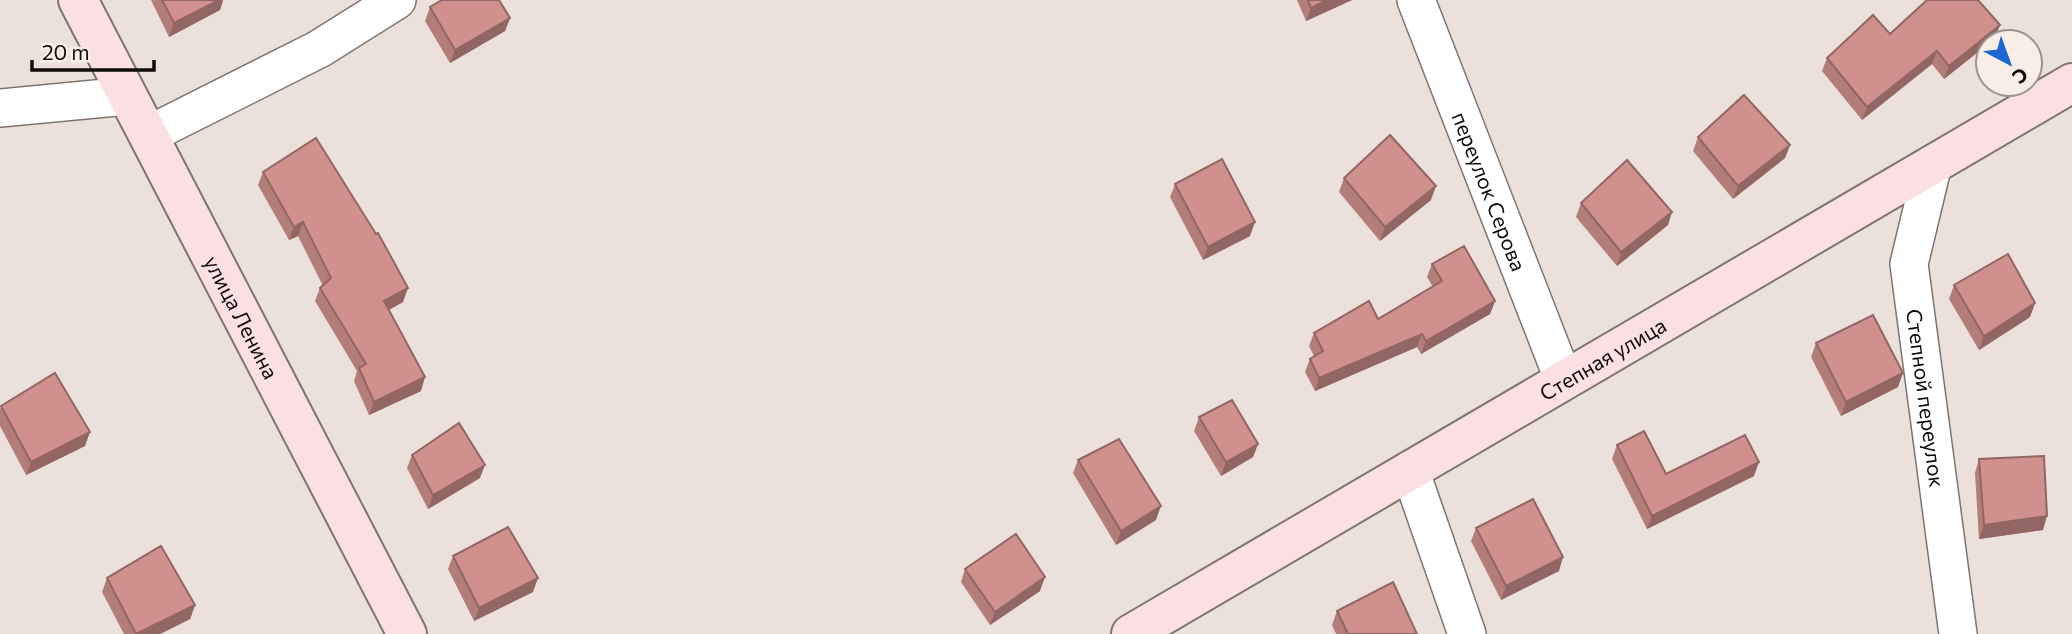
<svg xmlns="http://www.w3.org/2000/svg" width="2072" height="634" font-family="Commissioner,sans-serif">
<rect width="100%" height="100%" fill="#ece0da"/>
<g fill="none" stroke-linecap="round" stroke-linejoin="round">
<defs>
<g id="street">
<path id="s1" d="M1416 0 1564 381"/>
<path d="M0 108 127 96"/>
<path d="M148 135 319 49 397 0"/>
<path id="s2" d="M1933 164 1909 264 1958 634"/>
<path d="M1410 470 1467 634"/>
</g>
<g id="secondary">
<path id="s3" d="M78 0 407 634"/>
<path id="s4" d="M1131 634 2072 83"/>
</g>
</defs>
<use href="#street" stroke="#7f756f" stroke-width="40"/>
<use href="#secondary" stroke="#7f756f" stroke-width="42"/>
<use href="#street" stroke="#fff" stroke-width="37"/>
<use href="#secondary" stroke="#fae0e2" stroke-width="38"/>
</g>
<g fill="#b37d7a">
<path d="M151 0H223L220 10 169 37Z"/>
<path d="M1297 0H1352L1306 21Z"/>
<path d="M430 7 510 18 505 31 450 63 425 21Z"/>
<path d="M2000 25 1995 38 1991 42H1988V44L1944 79 1932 64 1862 120 1822 71 1827 58 1890 34Z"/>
<path d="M1698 137 1790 145 1785 158 1733 199 1693 151Z"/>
<path d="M263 172 403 302 389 310 421 391 369 415 354 381 357 371 315 301 320 288 323 286 298 236 289 240 258 185Z"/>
<path d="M1344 178 1431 200 1380 241 1339 192Z"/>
<path d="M1175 184 1250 236 1203 260 1170 197Z"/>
<path d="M1581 203 1668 225 1617 266 1576 217Z"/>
<path d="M1432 264 1495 301 1490 314 1421 354 1417 347 1315 391 1305 372 1310 359 1314 356 1309 346 1314 333 1378 319 1433 287 1427 277Z"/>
<path d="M1954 285 2035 303 2030 317 1979 350 1949 299Z"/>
<path d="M1816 343 1898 387 1841 416 1811 357Z"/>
<path d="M1 406 85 446 26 475 0 426V410Z"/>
<path d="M1199 417 1258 444 1253 457 1221 476 1194 431Z"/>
<path d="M1617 445 1666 474 1754 476 1647 529 1612 459Z"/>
<path d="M412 455 480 478 428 509 407 468Z"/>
<path d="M1979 459 2043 530 1979 539 1975 473Z"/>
<path d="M1078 460 1156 520 1116 545 1073 473Z"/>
<path d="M1476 528 1559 571 1501 600 1471 541Z"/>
<path d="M453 556 533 592 474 621 448 569Z"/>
<path d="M965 569 1040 591 990 625 961 582Z"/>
<path d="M107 578 195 605 190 619 160 634H124L102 592Z"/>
<path d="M1337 611 1417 634H1336L1332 625Z"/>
</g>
<g fill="#926663">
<path d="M219 0H223L220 10 169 37 174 23Z"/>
<path d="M1327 0H1352L1306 21 1311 8Z"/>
<path d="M510 18 505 31 450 63 455 50Z"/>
<path d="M2000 25 1995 38 1991 42H1988V44L1944 79 1949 66Z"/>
<path d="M1937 51 1932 64 1862 120 1867 107Z"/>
<path d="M1790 145 1785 158 1733 199 1738 186Z"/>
<path d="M1436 186 1431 200 1380 241 1385 227Z"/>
<path d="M1672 212 1668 225 1617 266 1621 252Z"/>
<path d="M303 222 298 236 289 240 294 227Z"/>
<path d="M1255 222 1250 236 1203 260 1208 247Z"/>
<path d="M408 288 403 302 379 315 384 301Z"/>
<path d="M1495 301 1490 314 1421 354 1426 341Z"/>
<path d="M2035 303 2030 317 1979 350 1984 336Z"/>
<path d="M1422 334 1417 347 1315 391 1319 378Z"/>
<path d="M1903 373 1898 387 1841 416 1846 402Z"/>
<path d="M425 377 421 391 369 415 374 402Z"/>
<path d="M90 432 85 446 26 475 31 462Z"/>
<path d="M1258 444 1253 457 1221 476 1226 462Z"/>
<path d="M1759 462 1754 476 1647 529 1652 516Z"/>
<path d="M485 465 480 478 428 509 433 495Z"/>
<path d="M1161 506 1156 520 1116 545 1121 531Z"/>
<path d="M2047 516 2043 530 1979 539 1984 525Z"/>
<path d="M1563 557 1559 571 1501 600 1506 586Z"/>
<path d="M1045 577 1040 591 990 625 995 612Z"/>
<path d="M538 578 533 592 474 621 479 608Z"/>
<path d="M195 605 190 619 160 634H138Z"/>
</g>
<g fill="#d0918e" stroke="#926663" stroke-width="2">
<path d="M162 0H219L174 23Z"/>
<path d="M442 0H499L510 18 455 50 430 7Z"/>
<path d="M1308 0H1327L1311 8Z"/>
<path d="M1927 0H1978L2000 25 1949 66 1937 51 1867 107 1827 58 1873 15 1890 34Z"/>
<path d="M1744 95 1790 145 1738 186 1698 137Z"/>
<path d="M1390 135 1436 186 1385 227 1344 178Z"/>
<path d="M316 138 376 234 378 233 408 288 384 301 425 377 374 402 359 368 366 364 320 288 331 278 303 222 294 227 263 172Z"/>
<path d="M1222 159 1255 222 1208 247 1175 184Z"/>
<path d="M1627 160 1672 212 1621 252 1581 203Z"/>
<path d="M1464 246 1495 301 1426 341 1422 334 1319 378 1310 359 1323 351 1314 333 1369 301 1378 319 1442 281 1432 264Z"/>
<path d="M2008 254 2035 303 1984 336 1954 285Z"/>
<path d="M1873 315 1903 373 1846 402 1816 343Z"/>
<path d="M55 373 90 432 31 462 1 406Z"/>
<path d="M1232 400 1258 444 1226 462 1199 417Z"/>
<path d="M459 423 485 465 433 495 412 455Z"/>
<path d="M1644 431 1666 474 1745 435 1759 462 1652 516 1617 445Z"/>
<path d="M1119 439 1161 506 1121 531 1078 460Z"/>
<path d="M2044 456 2047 516 1984 525 1979 459Z"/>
<path d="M1533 499 1563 557 1506 586 1476 528Z"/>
<path d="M508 527 538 578 479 608 453 556Z"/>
<path d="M1016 534 1045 577 995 612 965 569Z"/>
<path d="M161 546 195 605 136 634 107 578Z"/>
<path d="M1393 582 1417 634H1348L1337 611Z"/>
</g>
<g text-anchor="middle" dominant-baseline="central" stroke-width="6" stroke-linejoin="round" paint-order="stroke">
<g font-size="21" fill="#0f0c0a" stroke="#f9eee7">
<text stroke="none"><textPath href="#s1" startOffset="205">переулок Серова</textPath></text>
<text stroke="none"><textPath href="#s3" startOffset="357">улица Ленина</textPath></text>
<text stroke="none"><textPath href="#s4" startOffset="546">Степная улица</textPath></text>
<text stroke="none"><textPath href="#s2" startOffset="238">Степной переулок</textPath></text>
</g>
</g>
<g transform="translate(2009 63) rotate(139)"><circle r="33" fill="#f9eee7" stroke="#9b948f" stroke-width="2"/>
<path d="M0-5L12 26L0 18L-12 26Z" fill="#1d66d1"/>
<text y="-10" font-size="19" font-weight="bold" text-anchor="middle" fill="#0f0c0a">С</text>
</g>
<path d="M32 60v10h122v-10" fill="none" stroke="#0f0c0a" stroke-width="3.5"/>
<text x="42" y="60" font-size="21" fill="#0f0c0a" stroke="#f9eee7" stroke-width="5" paint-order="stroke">20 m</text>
</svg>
